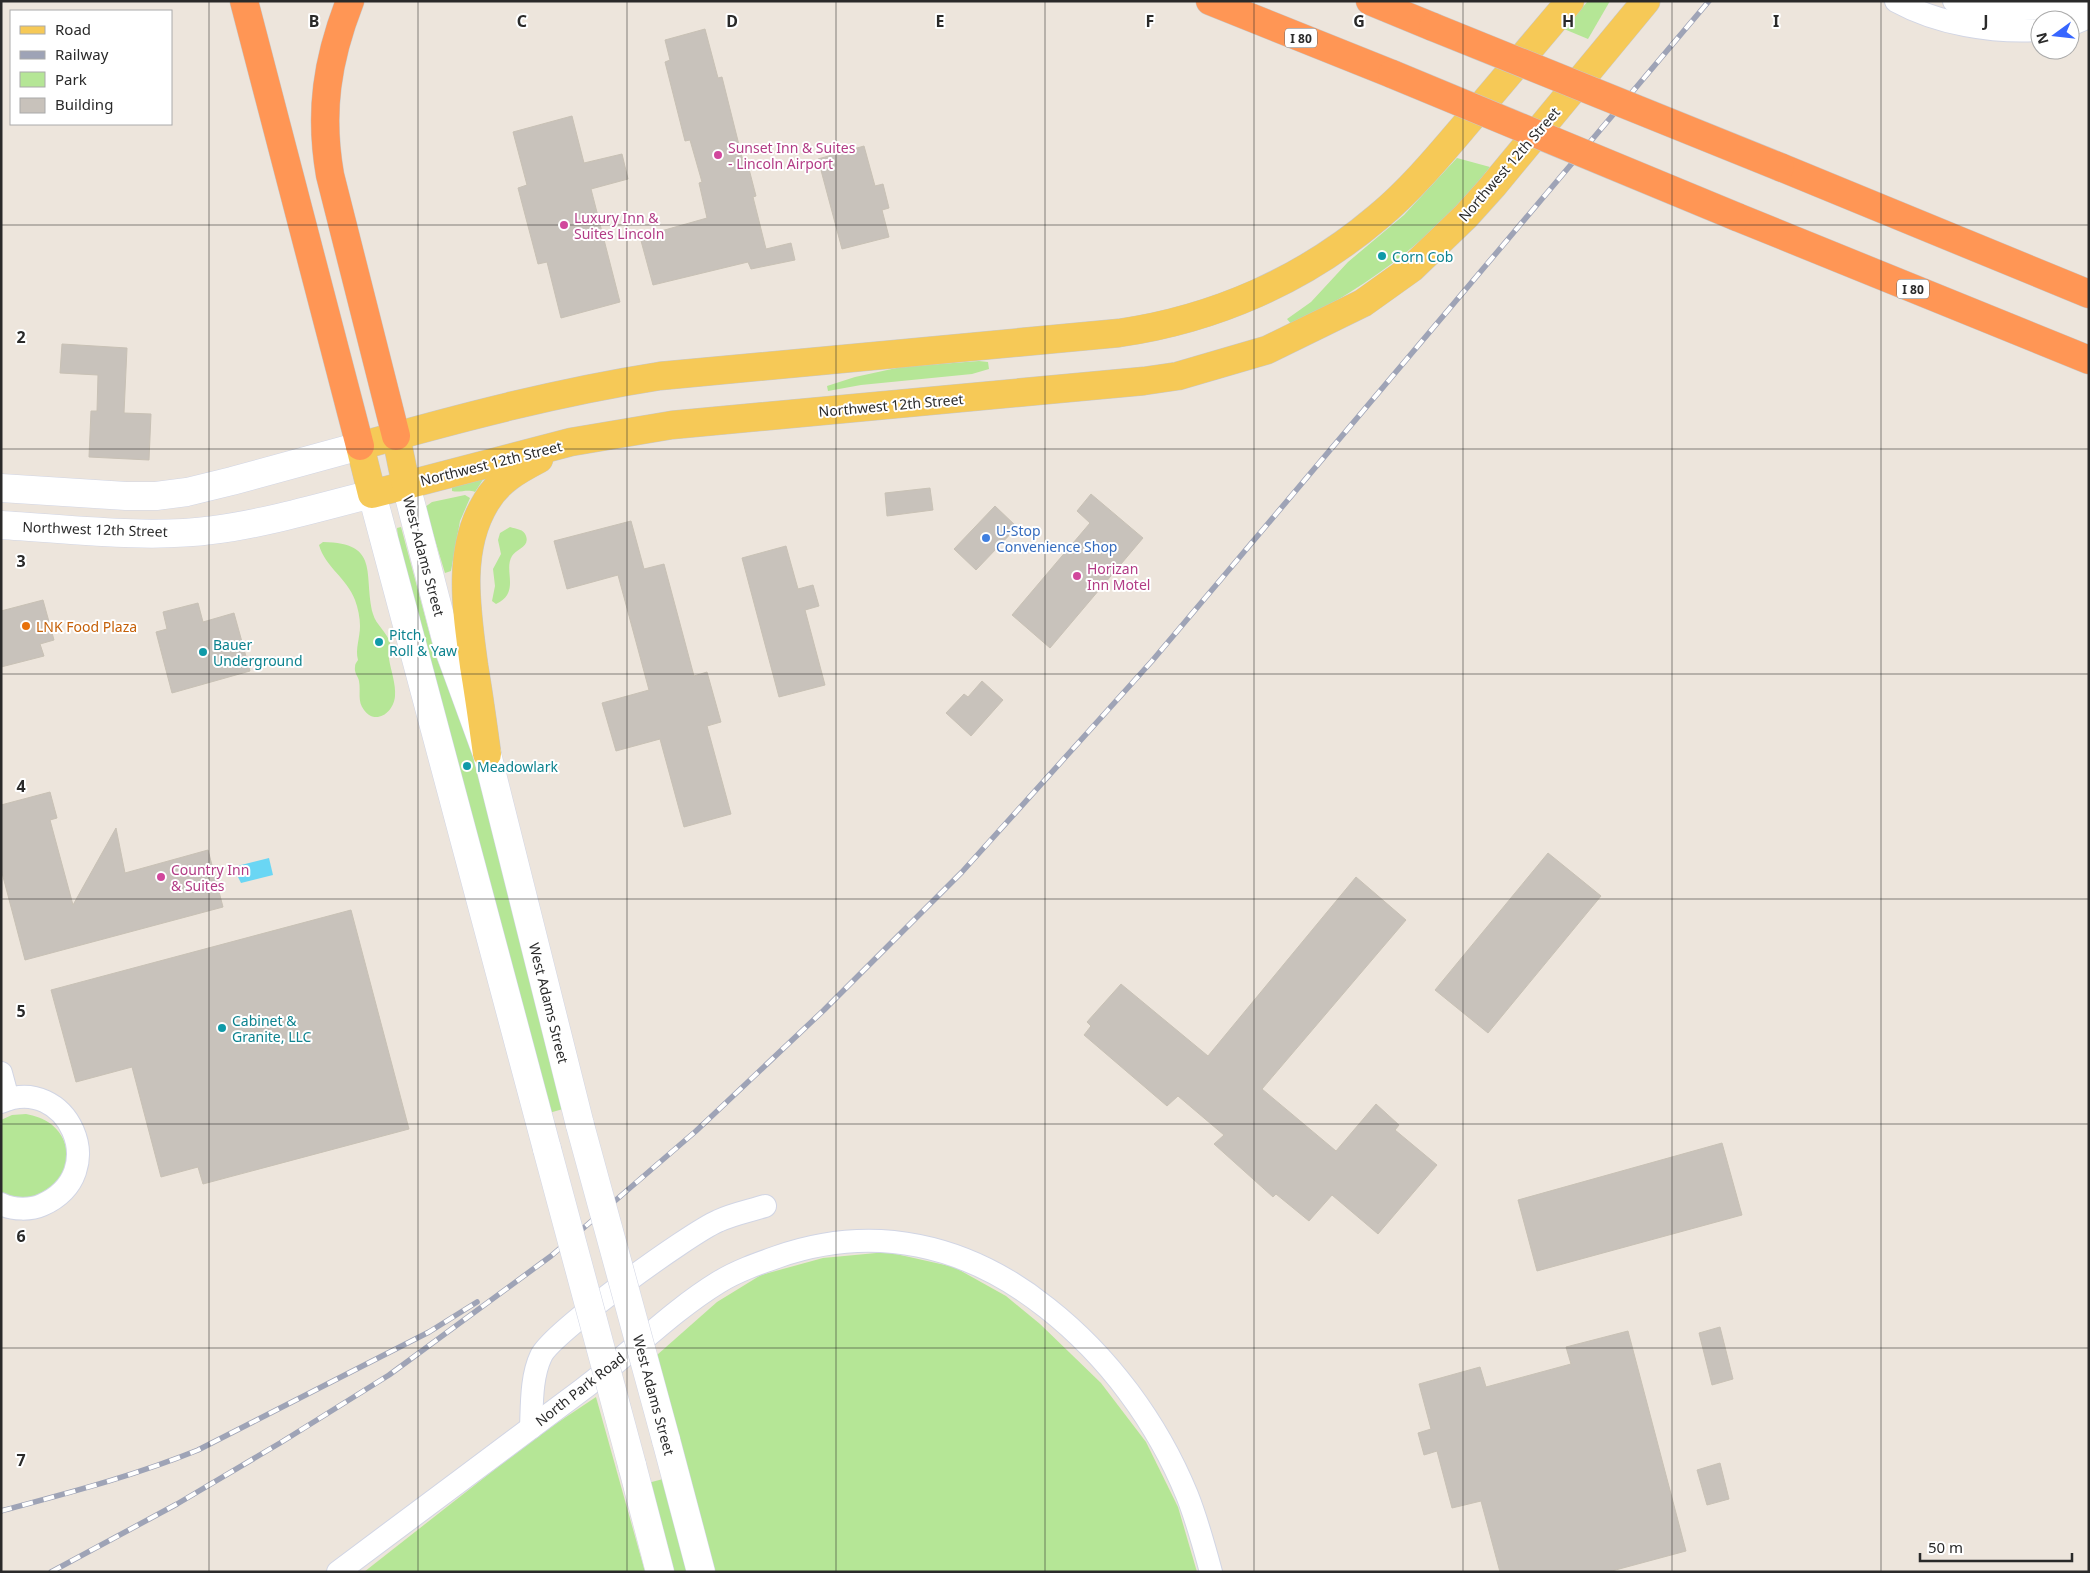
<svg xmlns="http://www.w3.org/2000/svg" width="2090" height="1573" font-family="'Noto Sans',sans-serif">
<rect width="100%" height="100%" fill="#ede5dc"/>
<g fill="#b5e696">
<path d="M1588 1H1610L1588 39 1564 29Z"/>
<path d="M1457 158 1490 167C1439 235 1367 287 1292 325L1287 319 1311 302 1348 262 1404 215Z"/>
<path d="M979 361 988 362 989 369 972 374 861 385 828 391 827 386 855 377 901 367Z"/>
<path d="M484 478 475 492C467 489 460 493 452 491V487Z"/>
<path d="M465 495 470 498 460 521 451 571 445 573 425 507 432 502Z"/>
<path d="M401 527 435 654 471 745 510 895 530 982 563 1109 549 1113 399 548 397 528Z"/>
<path d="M510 527C516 529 524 529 526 536 530 547 516 549 512 556 503 571 521 592 496 604L492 601 495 586 493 569 501 554 498 540 500 533Z"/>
<path d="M323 542C381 543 363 574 373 614 376 625 387 632 390 643 391 649 389 653 389 659 391 671 396 684 395 696 394 712 376 726 364 710 357 701 361 692 359 681 358 676 354 673 355 667 355 664 356 663 358 660 355 649 360 638 360 626 360 618 358 608 355 600 347 578 325 567 319 545Z"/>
<path d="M26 1114C35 1116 43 1118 51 1124 82 1149 64 1193 28 1201 21 1202 9 1197 1 1195V1120L12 1115Z"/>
<path d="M887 1252 954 1267 1006 1296 1040 1324 1101 1383 1146 1442 1178 1507 1197 1572H713L657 1355 717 1302 761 1275 823 1258Z"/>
<path d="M596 1397 645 1572H364L536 1437Z"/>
<path d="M663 1479 688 1572H672L648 1483Z"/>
</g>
<path fill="#6ad6f4" d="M269 858 273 875 241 883 233 867Z"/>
<g fill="#c8c2bb" stroke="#c8c1b5">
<path d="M705 29 718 78 722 77 745 169H749L756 196 753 197 766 249 791 243 795 260 751 269 748 262 653 285 640 237 707 218 699 183 702 182 690 140 685 141 665 62 670 60 665 40Z"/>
<path d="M572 116 584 163 622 154 628 179 591 189 620 302 561 318 547 262 538 264 518 188 527 185 513 132Z"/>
<path d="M864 146 875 186 883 184 889 208 882 210 889 237 842 249 818 159Z"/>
<path d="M62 344 127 348 124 413 151 414 149 460 89 457 91 411H97L98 375 60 373Z"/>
<path d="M930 488 933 510 887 516 885 493Z"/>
<path d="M1091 494 1143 538 1050 648 1012 615 1090 523 1077 511Z"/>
<path d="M995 506 1017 527 976 570 954 549Z"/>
<path d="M631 521 644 569 664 564 694 676 707 672 721 722 707 726 731 814 684 827 660 739 616 751 602 703 649 690 618 575 567 589 554 541Z"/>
<path d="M786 546 798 589 813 585 819 606 805 610 825 685 779 697 742 558Z"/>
<path d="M43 600 54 640 40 644 44 656 1 667V611Z"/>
<path d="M198 603 203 622 234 613 250 671 172 693 156 632 167 629 163 612Z"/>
<path d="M982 681 1003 700 971 736 946 713 964 694 968 697Z"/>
<path d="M50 792 57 818 50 820 73 905 116 828 125 873 208 850 223 907 25 960 1 869V805Z"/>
<path d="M1548 853 1601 896 1488 1033 1435 990Z"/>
<path d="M1356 877 1406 920 1262 1089 1336 1151 1376 1104 1399 1125 1395 1130 1437 1165 1378 1234 1332 1195 1309 1221 1276 1194 1273 1197 1214 1144 1224 1135 1178 1096 1167 1106 1084 1035 1091 1026 1087 1022 1121 984 1208 1056Z"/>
<path d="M351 910 409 1129 203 1184 198 1167 161 1177 132 1067 76 1082 51 990Z"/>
<path d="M1722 1143 1742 1215 1537 1271 1518 1200Z"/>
<path d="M1720 1327 1733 1379 1712 1385 1699 1333Z"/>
<path d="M1628 1331 1686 1551 1608 1572H1500L1481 1501 1452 1508 1437 1451 1424 1455 1418 1433 1431 1429 1419 1384 1480 1367 1486 1387 1571 1364 1566 1347Z"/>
<path d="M1720 1463 1729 1499 1707 1505 1697 1470Z"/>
</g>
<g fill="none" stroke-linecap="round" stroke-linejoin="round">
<defs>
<g id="street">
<path d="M1896 1C1938 24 1992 33 2040 30"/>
<path d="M1954 1 1983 9 2010 10 2089 4"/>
<path d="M2070 25 2089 17"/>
<path d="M1 1073 8 1099"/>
<path d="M1 1102C66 1073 114 1173 42 1205 31 1210 13 1210 1 1204"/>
<path d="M531 1428C532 1405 531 1377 541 1356 551 1333 690 1233 718 1221 733 1214 749 1211 765 1206"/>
<path d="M338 1572C420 1511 501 1450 583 1389 629 1355 670 1312 719 1282 737 1271 757 1264 777 1257 874 1223 967 1244 1047 1308 1108 1356 1157 1422 1187 1495 1197 1520 1204 1546 1211 1572"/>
</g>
<g id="secondary">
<path d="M406 485 448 647 487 754 580 1125"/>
<path d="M1 488 126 496H156L187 492 232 481 360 446"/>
<path d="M1 525C69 529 147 539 213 530 267 523 320 507 372 494L547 1149"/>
<path d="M666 1440 701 1572"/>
<path d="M632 1465 660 1572"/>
</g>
<g id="primary">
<path d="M1570 1C1537 40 1504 79 1472 117 1442 152 1413 188 1378 217 1304 280 1215 319 1119 333L660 376C558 392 459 418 360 446L372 494 571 442 672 425 1144 381 1178 376 1267 350 1363 303 1412 268 1466 216 1493 186 1646 1"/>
<path d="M396 436 406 485"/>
<path d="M487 754C483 725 479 695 474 666 467 612 456 551 486 502 498 481 518 470 539 459"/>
</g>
<g id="highway">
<path d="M244 1 360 446"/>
<path d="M350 1C327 60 319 112 330 175L396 436"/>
<path d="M1210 1 1392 74"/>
<path d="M1370 1 1433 27"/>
<path d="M1780 167 2089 294"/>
<path d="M1737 217 2089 360"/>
</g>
</defs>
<use href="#street" stroke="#d1d5e4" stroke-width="24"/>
<use href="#secondary" stroke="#d1d5e4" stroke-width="29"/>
<use href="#primary" stroke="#c8c8c8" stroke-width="29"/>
<use href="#highway" stroke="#c8c8c8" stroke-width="29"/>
<use href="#street" stroke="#fff" stroke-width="22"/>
<use href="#secondary" stroke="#fff" stroke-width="28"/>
<use href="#primary" stroke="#f6c957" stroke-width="28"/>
<use href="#highway" stroke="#ff9655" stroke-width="28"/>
<defs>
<g id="rail">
<path d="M1 1511C68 1493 134 1476 198 1450L429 1332 477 1302"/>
<path d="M51 1572 177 1504 280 1443 389 1375 551 1256 696 1131 824 1010 962 872 1152 661 1709 1"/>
</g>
</defs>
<use href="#rail" stroke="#9ea3b6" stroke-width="5.5"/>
<use href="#rail" stroke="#fff" stroke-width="4" stroke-dasharray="11" stroke-linecap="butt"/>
<defs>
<g id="secondary-bridge">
<path d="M580 1125 666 1440"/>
<path d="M547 1149 632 1465"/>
</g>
<g id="highway-bridge">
<path d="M1433 27 1780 167"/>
<path d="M1392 74 1737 217"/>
</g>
</defs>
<use href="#secondary-bridge" stroke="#d1d5e4" stroke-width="29" stroke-linecap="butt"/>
<use href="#highway-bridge" stroke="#c8c8c8" stroke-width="29" stroke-linecap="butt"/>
<use href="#secondary-bridge" stroke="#fff" stroke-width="28"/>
<use href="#highway-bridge" stroke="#ff9655" stroke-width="28"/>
</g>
<path fill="none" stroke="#2a2a2a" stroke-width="1" stroke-opacity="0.55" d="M209 1V1572M418 1V1572M627 1V1572M836 1V1572M1045 1V1572M1254 1V1572M1463 1V1572M1672 1V1572M1881 1V1572M1 225H2089M1 449H2089M1 674H2089M1 899H2089M1 1124H2089M1 1348H2089"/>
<g fill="#d1479c" stroke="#fff" stroke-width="2">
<circle cx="718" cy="155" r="5"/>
<circle cx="564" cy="225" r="5"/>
<circle cx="1077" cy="576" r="5"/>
<circle cx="161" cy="877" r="5"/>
</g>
<g fill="#0f9aa8" stroke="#fff" stroke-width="2">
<circle cx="1382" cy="256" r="5"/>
<circle cx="379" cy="642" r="5"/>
<circle cx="203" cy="652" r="5"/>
<circle cx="467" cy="766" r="5"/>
<circle cx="222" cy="1028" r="5"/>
</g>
<circle fill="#3f7fe0" stroke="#fff" stroke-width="2" cx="986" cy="538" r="5"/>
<circle fill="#e8710a" stroke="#fff" stroke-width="2" cx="26" cy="626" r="5"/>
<g text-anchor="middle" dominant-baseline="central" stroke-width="4" stroke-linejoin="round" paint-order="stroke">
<g fill="#fff" stroke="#6a6a6a" stroke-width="1">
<rect x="1285" y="28.5" width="32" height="19" rx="4"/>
<rect x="1897" y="279.5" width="32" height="19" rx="4"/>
</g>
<g font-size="12" font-weight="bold" fill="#2a2a2a">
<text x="1301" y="38">I 80</text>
<text x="1913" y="289">I 80</text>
</g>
<g font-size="14" fill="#b23c85" stroke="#fff" text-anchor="start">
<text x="728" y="147">Sunset Inn &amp; Suites<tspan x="728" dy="16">- Lincoln Airport</tspan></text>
<text x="574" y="217">Luxury Inn &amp;<tspan x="574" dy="16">Suites Lincoln</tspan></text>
<text x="1087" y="568">Horizan<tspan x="1087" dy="16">Inn Motel</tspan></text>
<text x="171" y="869">Country Inn<tspan x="171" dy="16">&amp; Suites</tspan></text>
</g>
<g font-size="14" fill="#2a2a2a" stroke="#fff">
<text transform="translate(1509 164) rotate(-49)">Northwest 12th Street</text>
<text transform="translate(891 405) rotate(-5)">Northwest 12th Street</text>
<text transform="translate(491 463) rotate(-14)">Northwest 12th Street</text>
<text transform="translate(95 529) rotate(2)">Northwest 12th Street</text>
<text transform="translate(424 556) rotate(75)">West Adams Street</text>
<text transform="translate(549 1003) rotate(76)">West Adams Street</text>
<text transform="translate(580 1389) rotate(-38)">North Park Road</text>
<text transform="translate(654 1395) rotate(75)">West Adams Street</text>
</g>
<g font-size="14" fill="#0d838f" stroke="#fff" text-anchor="start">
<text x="1392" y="256">Corn Cob</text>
<text x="389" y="634">Pitch,<tspan x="389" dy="16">Roll &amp; Yaw</tspan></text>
<text x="213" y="644">Bauer<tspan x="213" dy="16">Underground</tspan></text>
<text x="477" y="766">Meadowlark</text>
<text x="232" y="1020">Cabinet &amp;<tspan x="232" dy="16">Granite, LLC</tspan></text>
</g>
<g font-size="14" fill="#366cbe" stroke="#fff" text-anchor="start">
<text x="996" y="530">U-Stop<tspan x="996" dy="16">Convenience Shop</tspan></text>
</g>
<g font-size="14" fill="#c56008" stroke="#fff" text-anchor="start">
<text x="36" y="626">LNK Food Plaza</text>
</g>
</g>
<g font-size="16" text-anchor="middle" font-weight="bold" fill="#2a2a2a" stroke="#fff" stroke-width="4" stroke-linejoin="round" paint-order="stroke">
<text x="314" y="27">B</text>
<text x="522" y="27">C</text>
<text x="732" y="27">D</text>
<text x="940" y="27">E</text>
<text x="1150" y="27">F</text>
<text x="1359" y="27">G</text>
<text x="1568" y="27">H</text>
<text x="1776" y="27">I</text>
<text x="1986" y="27">J</text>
<text x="21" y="343">2</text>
<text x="21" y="567">3</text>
<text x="21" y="792">4</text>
<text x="21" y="1017">5</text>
<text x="21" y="1242">6</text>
<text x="21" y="1466">7</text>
</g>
<rect width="2090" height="1573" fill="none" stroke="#2a2a2a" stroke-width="5"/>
<rect x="10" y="10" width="162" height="115" fill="#ffffff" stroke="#aaaaaa"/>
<rect x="20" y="26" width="25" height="8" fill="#f6c957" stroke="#aaaaaa"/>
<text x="55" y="35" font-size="15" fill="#2a2a2a">Road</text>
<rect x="20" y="51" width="25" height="8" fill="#9ea3b6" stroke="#aaaaaa"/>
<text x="55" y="60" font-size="15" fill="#2a2a2a">Railway</text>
<rect x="20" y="72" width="25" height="15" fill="#b5e696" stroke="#aaaaaa"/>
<text x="55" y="85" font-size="15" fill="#2a2a2a">Park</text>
<rect x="20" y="98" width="25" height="15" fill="#c8c2bb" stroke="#aaaaaa"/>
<text x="55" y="110" font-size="15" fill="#2a2a2a">Building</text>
<g transform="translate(2055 35) rotate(255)"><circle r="24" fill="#ffffff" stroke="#aaaaaa"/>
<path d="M0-4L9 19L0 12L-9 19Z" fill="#3766ff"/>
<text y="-8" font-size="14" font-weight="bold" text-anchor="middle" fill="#2a2a2a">N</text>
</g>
<path d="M1920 1553v8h152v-8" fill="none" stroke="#2a2a2a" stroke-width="2.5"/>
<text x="1928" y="1553" font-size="15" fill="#2a2a2a" stroke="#ffffff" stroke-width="4" paint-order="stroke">50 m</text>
</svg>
